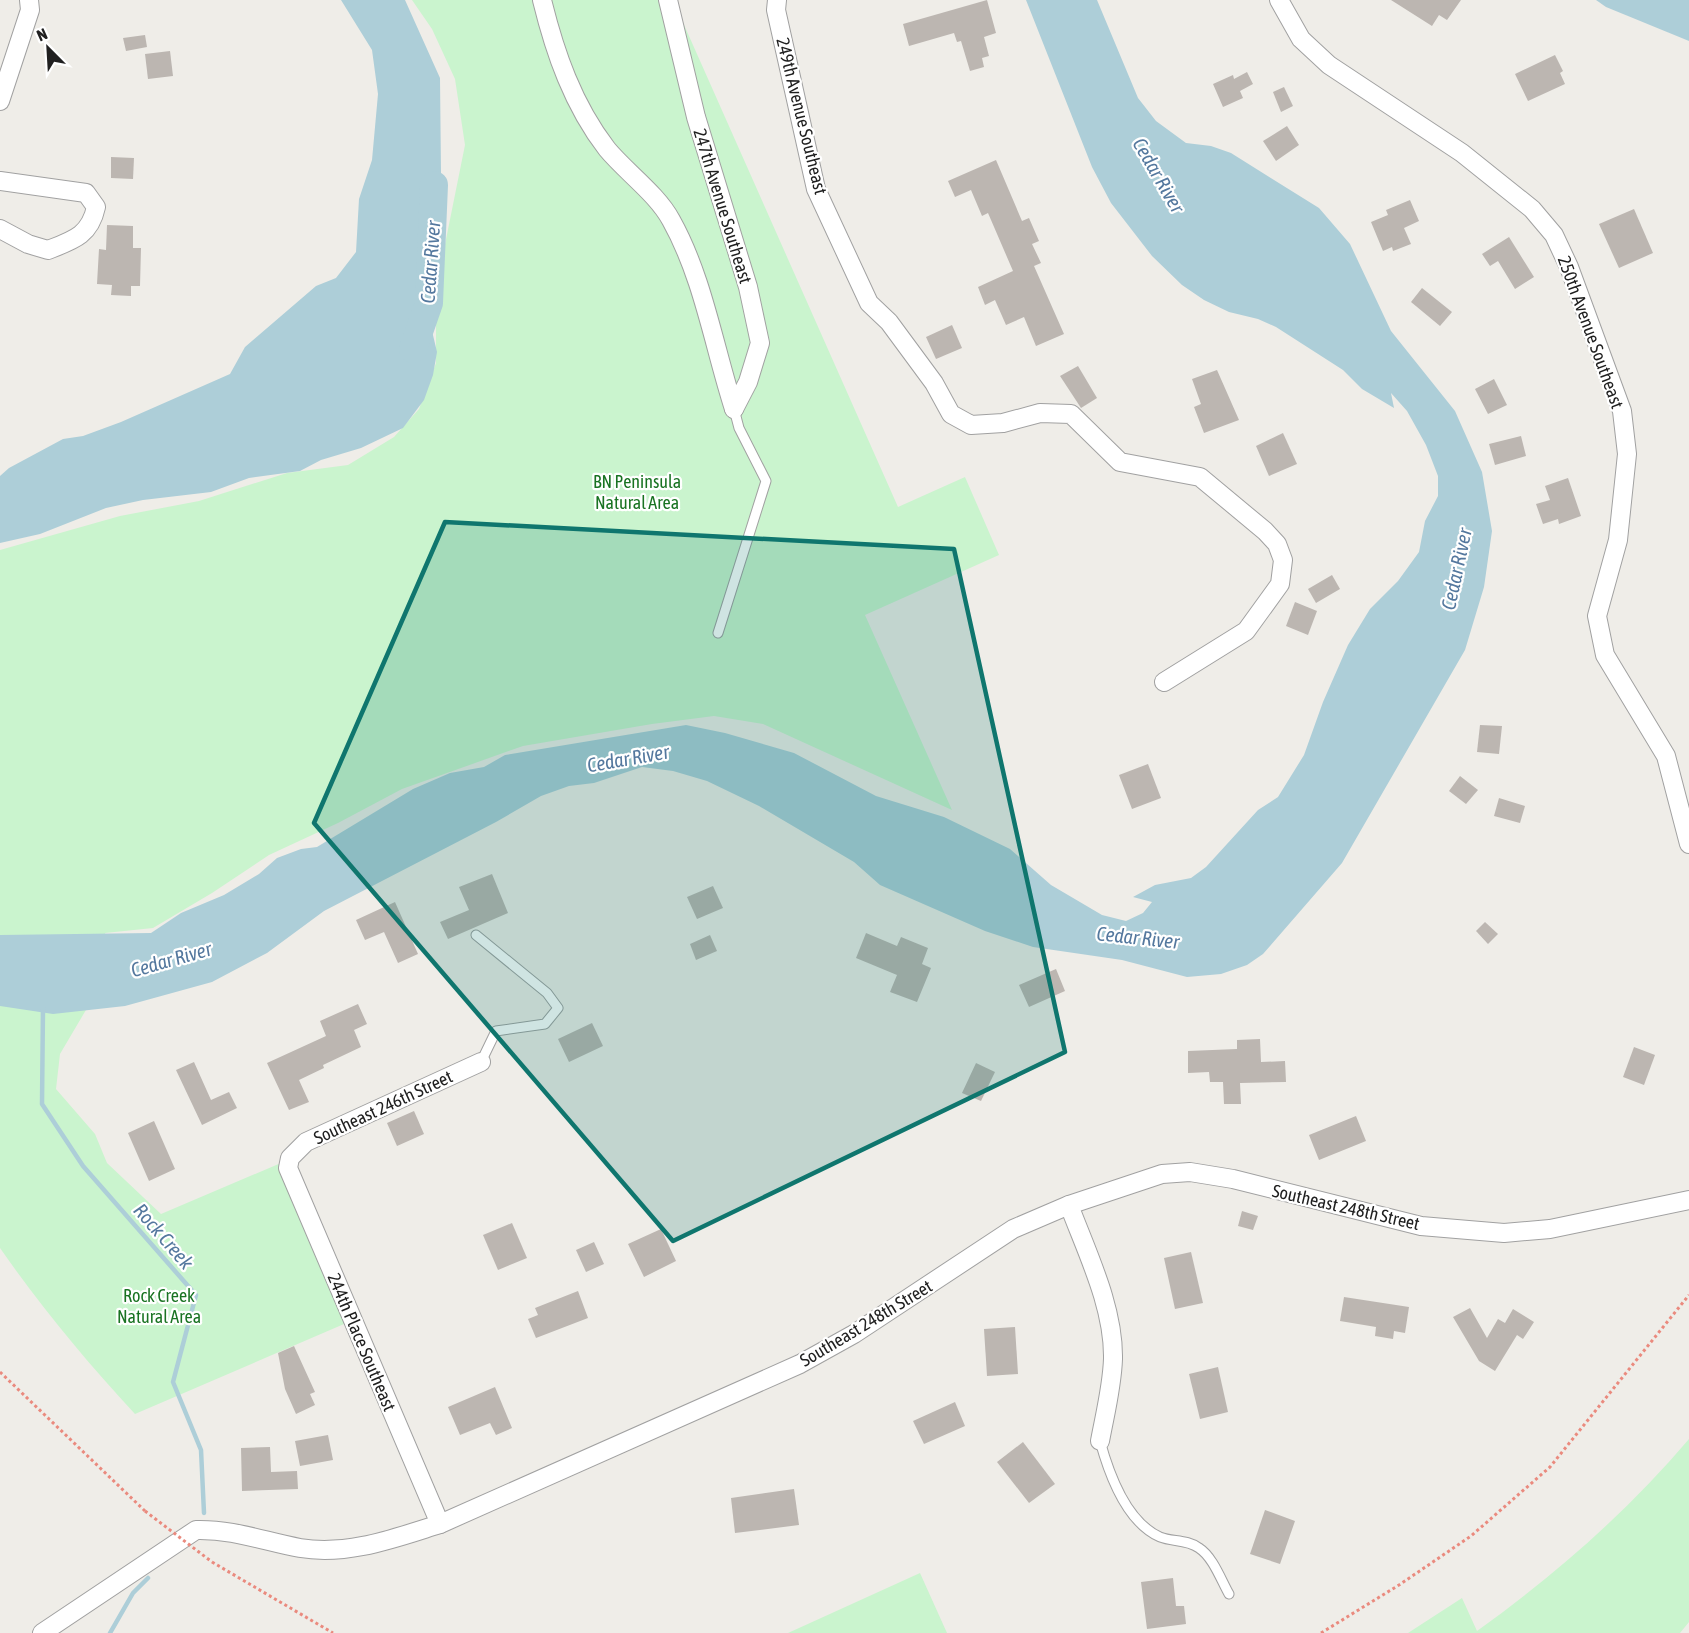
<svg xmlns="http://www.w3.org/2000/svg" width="1689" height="1633" font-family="'Asap Condensed',sans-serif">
<rect width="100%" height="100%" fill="#efede8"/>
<g fill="#caf4ce">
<path d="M412 0H673L898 507 965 477 999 555 865 615 952 810 763 724 714 716 652 724 523 746 402 789 338 823 269 855 212 893 153 928 105 933 116 959 60 1054 56 1089 95 1134 107 1163 161 1214 288 1160 358 1318 135 1414C86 1361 41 1307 0 1248V550L120 516 199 501 287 473 348 465 394 437 419 409 436 363V289L465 145 455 79 432 29Z"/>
<path d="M1689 1439V1622L1680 1633H1408L1462 1598 1477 1631C1555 1575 1627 1512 1689 1439Z"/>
<path d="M920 1573 947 1633H788Z"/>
</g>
<g fill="#adced8">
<path d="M341 0H405L440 78 441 174 434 223 424 245 416 283 432 331 437 352 433 375 424 400 403 428 361 448 321 460 300 471 249 478 211 492 143 500 106 508 40 534 0 543V476L9 468 63 439 83 436 121 422 230 374 245 347 316 286 336 278 356 252 359 199 372 160 378 94 372 50Z"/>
<path d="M1026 0H1097L1138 98 1156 121 1186 143 1211 146 1231 153 1319 208 1350 244 1391 331 1455 411 1482 472 1492 531 1484 587 1465 650 1342 863 1263 954 1247 965 1221 974 1187 977 1122 960 1033 947 985 931 880 885 854 862 759 806 707 781 673 771 642 767 594 783 569 786 541 796 496 822 324 911 267 953 212 982 125 1006 53 1014 0 1006V935L151 933 181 913 224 895 259 874 277 858 301 849 317 847 413 789 450 773 484 767 505 755 686 725 725 733 794 753 876 796 944 817 1010 849 1051 885 1102 915 1126 921 1143 913 1152 902 1133 897 1155 885 1191 878 1206 867 1258 810 1278 797 1304 755 1323 702 1348 645 1370 609 1398 581 1419 552 1425 521 1438 496V476L1426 445 1407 411 1391 393 1394 408 1362 389 1343 370 1276 327 1258 319 1229 312 1204 300 1182 285 1152 256 1111 203 1092 167Z"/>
<path d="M1596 0H1689V41L1606 7Z"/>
</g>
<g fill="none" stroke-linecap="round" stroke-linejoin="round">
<g stroke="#adced8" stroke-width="4.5">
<path d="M43 1007 42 1104 83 1166 196 1295 173 1382 201 1450 204 1513"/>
<path d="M110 1633 133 1593 148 1578"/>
</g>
<path stroke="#adced8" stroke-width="28" d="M413 349 429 303 434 185"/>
</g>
<g fill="#bcb6b1">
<path d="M987 0 996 33 984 37 989 56 982 58 984 67 970 71 961 41 957 42 954 33 909 46 903 24Z"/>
<path d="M1391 0H1461L1447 20 1439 15 1432 26Z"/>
<path d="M145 35 147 47 126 51 123 38Z"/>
<path d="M170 51 173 76 148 79 145 54Z"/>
<path d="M1555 55 1563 71 1560 73 1565 84 1528 101 1515 74Z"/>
<path d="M1247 72 1253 84 1240 91 1243 98 1223 107 1213 84 1233 75 1234 79Z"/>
<path d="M1284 87 1293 106 1281 112 1273 92Z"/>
<path d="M1287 126 1299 145 1276 161 1263 141Z"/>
<path d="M111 157 134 158 133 179 111 178Z"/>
<path d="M996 160 1022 221 1029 218 1039 241 1032 244 1041 263 1034 266 1064 334 1036 346 1024 317 1006 325 995 300 985 305 978 287 1013 271 988 213 982 216 971 190 955 197 948 181Z"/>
<path d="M1410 200 1419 221 1404 228 1411 244 1393 251 1392 247 1383 251 1371 222 1388 215 1386 210Z"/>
<path d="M1634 209 1653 253 1619 268 1599 224Z"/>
<path d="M107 225 133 226V248H141L140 286H131V296L111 295 112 285 97 284 99 249 106 250Z"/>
<path d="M1509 237 1534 277 1515 289 1498 261 1490 266 1482 254Z"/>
<path d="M1422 288 1452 312 1440 326 1411 302Z"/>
<path d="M952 325 962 348 936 359 926 337Z"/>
<path d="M1078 366 1097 398 1081 408 1060 376Z"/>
<path d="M1217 370 1239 420 1204 433 1194 407 1201 404 1192 379Z"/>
<path d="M1494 379 1507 405 1488 414 1475 389Z"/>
<path d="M1283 433 1297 464 1269 476 1256 446Z"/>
<path d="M1521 436 1526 456 1495 465 1489 444Z"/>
<path d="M1568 478 1581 516 1559 524 1558 519 1543 524 1536 504 1550 500 1545 486Z"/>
<path d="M1332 575 1340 589 1316 603 1308 589Z"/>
<path d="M1295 602 1317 611 1308 635 1286 626Z"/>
<path d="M1480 725 1502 726 1499 754 1477 752Z"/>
<path d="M1148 764 1161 798 1132 809 1119 775Z"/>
<path d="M1460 776 1478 790 1466 804 1449 791Z"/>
<path d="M1499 798 1525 806 1520 823 1494 816Z"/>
<path d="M492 874 508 913 448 939 440 922 469 910 459 887Z"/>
<path d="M713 886 723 908 697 919 687 897Z"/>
<path d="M395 902 418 954 398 963 384 932 365 940 356 920Z"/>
<path d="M1485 922 1498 934 1488 944 1476 931Z"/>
<path d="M866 933 897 946 901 937 928 948 922 964 931 968 917 1002 890 992 897 975 856 958Z"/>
<path d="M710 935 717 951 696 960 690 944Z"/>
<path d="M1056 969 1065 991 1029 1007 1019 985Z"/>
<path d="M358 1004 367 1024 354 1030 361 1047 323 1065 324 1068 299 1080 309 1102 289 1110 267 1063 326 1036 320 1021Z"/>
<path d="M592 1023 603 1046 569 1062 558 1039Z"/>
<path d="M1260 1039 1261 1062 1285 1061 1286 1082 1240 1083 1241 1104H1224L1223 1082H1210L1209 1072 1188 1073V1051L1237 1049V1040Z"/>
<path d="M1634 1047 1655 1055 1644 1085 1623 1077Z"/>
<path d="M194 1062 211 1100 229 1092 237 1108 202 1125 176 1070Z"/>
<path d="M976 1063 995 1072 981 1101 962 1093Z"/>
<path d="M414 1111 424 1134 397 1146 387 1123Z"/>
<path d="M1356 1116 1366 1141 1319 1160 1309 1135Z"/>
<path d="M154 1121 175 1169 149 1181 128 1133Z"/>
<path d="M1242 1211 1258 1216 1253 1230 1238 1226Z"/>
<path d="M512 1223 527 1258 498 1270 483 1235Z"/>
<path d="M661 1229 676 1261 644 1277 628 1244Z"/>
<path d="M594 1242 604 1264 586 1272 576 1250Z"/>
<path d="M1191 1252 1203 1303 1175 1309 1164 1258Z"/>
<path d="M578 1291 588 1318 536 1338 528 1319 538 1315 535 1308Z"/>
<path d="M1344 1297 1409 1307 1405 1333 1394 1331 1393 1339 1375 1336 1376 1327 1340 1321Z"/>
<path d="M1470 1308 1487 1338 1498 1319 1505 1323 1513 1309 1534 1322 1523 1339 1517 1335 1495 1371 1479 1361 1453 1317Z"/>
<path d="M1015 1327 1018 1374 987 1376 984 1329Z"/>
<path d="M294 1346 315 1392 310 1394 315 1405 296 1414 285 1389 278 1353Z"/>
<path d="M1218 1367 1228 1412 1200 1419 1189 1374Z"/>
<path d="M495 1387 512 1428 496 1435 490 1423 460 1435 448 1407Z"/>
<path d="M955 1402 965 1426 924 1444 913 1421Z"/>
<path d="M328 1435 333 1460 300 1466 295 1441Z"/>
<path d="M1023 1442 1055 1484 1029 1503 997 1462Z"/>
<path d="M270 1447 271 1472 297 1471 298 1489 242 1491 241 1448Z"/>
<path d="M794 1489 799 1525 735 1533 731 1498Z"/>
<path d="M1265 1510 1295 1521 1280 1564 1250 1554Z"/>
<path d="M1173 1578 1176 1606H1184L1186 1624 1147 1629 1141 1582Z"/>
</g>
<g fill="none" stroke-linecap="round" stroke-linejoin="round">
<defs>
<g id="service">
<path d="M718 633 766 481 739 428 734 409"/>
<path d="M476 935 547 993 558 1008 545 1024 496 1031 481 1062"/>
<path d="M1100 1441C1109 1474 1126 1522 1160 1537 1172 1542 1187 1539 1199 1548 1213 1557 1221 1580 1229 1594"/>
</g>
<g id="minor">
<path d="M542 0C555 53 573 105 607 149 626 172 657 194 671 220 703 277 714 347 734 409"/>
<path d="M668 0 696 117 748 287 760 343 748 382 734 409"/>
<path d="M777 0 776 10 816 189 869 303 889 322 934 383 951 414 971 425 1003 423 1040 413 1071 414 1120 462 1200 477 1265 531 1277 544 1283 560 1280 584 1246 631 1164 682"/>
<path d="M1279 0 1301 39 1329 65 1462 153 1532 209 1554 235 1569 267 1622 411 1627 454 1618 540 1597 616 1605 655 1666 756 1689 844"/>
<path d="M0 101 30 10 29 0"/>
<path d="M0 181 86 193 96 207C90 235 74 240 48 250L28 244 0 229"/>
<path d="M1069 1205C1087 1253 1114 1307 1113 1359 1112 1387 1105 1414 1100 1441"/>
<path d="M440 1524 288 1168 290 1158 306 1142 481 1062"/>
<path d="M42 1633 196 1530C233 1529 263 1541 300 1548 348 1556 395 1538 440 1524L800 1364 854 1334 1013 1229 1069 1205 1162 1174 1190 1172 1233 1179 1421 1226 1504 1233 1550 1229 1689 1200"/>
</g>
</defs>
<use href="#service" stroke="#a1a1a1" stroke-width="11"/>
<use href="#minor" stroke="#a1a1a1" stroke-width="20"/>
<g stroke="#ea8a7e" stroke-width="3" stroke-dasharray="3 3" stroke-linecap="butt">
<path d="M0 1372 145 1511"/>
<path d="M212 1562 333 1633"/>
<path d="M1321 1633 1399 1585 1471 1536 1550 1467 1689 1295"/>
</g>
<use href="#service" stroke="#fff" stroke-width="9"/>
<use href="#minor" stroke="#fff" stroke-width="18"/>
<path stroke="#ea8a7e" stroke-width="3" stroke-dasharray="3 3" stroke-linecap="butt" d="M145 1511 212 1562"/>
</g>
<path fill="#0f766e" fill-opacity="0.2" stroke="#0f766e" stroke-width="4.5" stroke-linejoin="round" d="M445 522 954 549 1065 1052 673 1241 314 823Z"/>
<g text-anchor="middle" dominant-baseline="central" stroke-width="4.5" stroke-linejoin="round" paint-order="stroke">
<g font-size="18" fill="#202020" stroke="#fff">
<text transform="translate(802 116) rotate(76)">249th Avenue Southeast</text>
<text transform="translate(723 206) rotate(73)">247th Avenue Southeast</text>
<text transform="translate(1591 332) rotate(70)">250th Avenue Southeast</text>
<text transform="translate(383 1107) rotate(-25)">Southeast 246th Street</text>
<text transform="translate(1346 1207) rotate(13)">Southeast 248th Street</text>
<text transform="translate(866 1323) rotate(-31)">Southeast 248th Street</text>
<text transform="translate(362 1342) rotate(67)">244th Place Southeast</text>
</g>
<g font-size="18" fill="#197322" stroke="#fff">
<text x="637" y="481">BN Peninsula<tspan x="637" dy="21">Natural Area</tspan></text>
<text x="159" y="1295">Rock Creek<tspan x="159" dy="21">Natural Area</tspan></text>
</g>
<g font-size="20" font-style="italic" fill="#54789e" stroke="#fff">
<text transform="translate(1159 175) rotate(60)">Cedar River</text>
<text transform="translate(430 262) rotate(-86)">Cedar River</text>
<text transform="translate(1456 569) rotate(-78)">Cedar River</text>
<text transform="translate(628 758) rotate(-10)">Cedar River</text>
<text transform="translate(1138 937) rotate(6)">Cedar River</text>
<text transform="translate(171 959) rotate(-16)">Cedar River</text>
<text transform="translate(164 1236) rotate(49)">Rock Creek</text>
</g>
</g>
<g transform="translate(48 48) rotate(336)" stroke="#ffffff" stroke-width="4.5" paint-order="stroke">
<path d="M0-4.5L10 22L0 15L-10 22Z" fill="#202020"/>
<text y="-9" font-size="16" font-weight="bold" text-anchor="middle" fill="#202020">N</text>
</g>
</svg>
